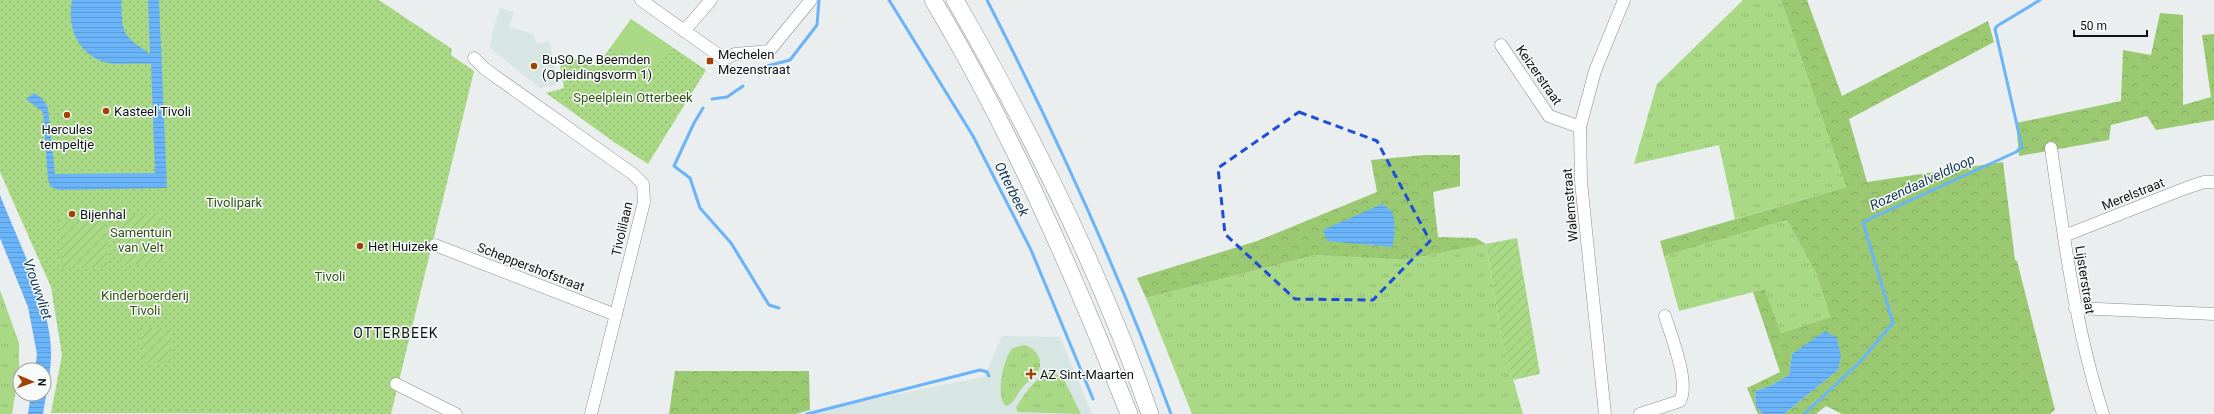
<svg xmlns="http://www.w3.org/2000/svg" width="2214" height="414" font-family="Roboto,sans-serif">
<defs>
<pattern id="grass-tufts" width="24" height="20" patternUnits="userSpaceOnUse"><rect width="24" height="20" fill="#aad985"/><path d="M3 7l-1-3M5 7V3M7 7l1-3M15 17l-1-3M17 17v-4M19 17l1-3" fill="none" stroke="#91b972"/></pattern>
<pattern id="forest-crowns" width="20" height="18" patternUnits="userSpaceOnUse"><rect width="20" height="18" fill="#9ac972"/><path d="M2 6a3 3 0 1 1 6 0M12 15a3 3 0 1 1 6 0" fill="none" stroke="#84ac62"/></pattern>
<pattern id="park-dots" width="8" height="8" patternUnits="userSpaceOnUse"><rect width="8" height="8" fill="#aad985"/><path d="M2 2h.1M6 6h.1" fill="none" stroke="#91b972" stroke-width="1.8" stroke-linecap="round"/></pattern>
<pattern id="garden-furrows" width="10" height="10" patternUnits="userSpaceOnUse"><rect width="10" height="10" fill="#aad985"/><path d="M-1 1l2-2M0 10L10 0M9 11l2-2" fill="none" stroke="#91b972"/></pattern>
<pattern id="water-rules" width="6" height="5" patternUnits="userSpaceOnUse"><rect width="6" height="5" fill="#6ab4fa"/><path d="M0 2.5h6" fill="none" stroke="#5b9ad5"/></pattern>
</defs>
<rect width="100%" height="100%" fill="#eaeeee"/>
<g fill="#d7e5e3">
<path d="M500 8 514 12 509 27 533 34 537 44 549 41 559 84 540 88 490 48 493 30Z"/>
<path d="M1002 336 1060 337 1092 414H796L984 377Z"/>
</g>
<g fill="url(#grass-tufts)">
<path d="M1743 0H1781L1846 187 1735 219 1719 145 1634 164 1657 84Z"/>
<path d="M1787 220 1817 275 1830 317 1781 333 1765 289 1679 311 1664 256Z"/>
<path d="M1486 244 1502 341 1523 414H1192L1146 298 1316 255 1404 260Z"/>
<path d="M0 290 19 343V371L12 414H0Z"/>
<path d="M1024 345C1036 348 1044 360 1038 372 1034 378 1027 382 1022 388 1018 393 1013 405 1006 406 995 398 1003 357 1013 348Z"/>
<path d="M1052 372 1063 378 1081 414 1018 412 1016 408C1023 395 1037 375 1052 372Z"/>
</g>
<g fill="url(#forest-crowns)">
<path d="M1781 0H1807L1842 96 1988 21 1994 42 1849 119 1867 182 2003 162 2015 260 2017 261 2055 410 2050 414H1842L1826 406 1816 414H1784L1838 370 1792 354 1789 375 1770 386 1755 391 1756 407 1763 414H1758L1747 388 1780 372 1753 292 1765 289 1781 333 1830 317 1817 275 1787 220 1664 256 1660 241 1846 187Z"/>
<path d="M2160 13 2183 15V105L2211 97 2202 35 2214 34V120L2156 130 2147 116 2111 125 2109 140 2019 156 2016 123 2121 101 2123 50 2151 55Z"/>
<path d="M1425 155H1460V186L1433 192 1438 237 1476 238 1486 244 1404 260 1316 255 1146 298 1137 278 1257 241 1377 192 1371 160Z"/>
<path d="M675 371H809L810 410 796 414H669Z"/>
</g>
<g fill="url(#park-dots)">
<path d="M0 0H379L452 49 451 55 474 71 391 414 51 413 62 355 51 287 0 172Z"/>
<path d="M631 19 706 70 648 164 614 142 546 93 564 88 558 54 597 66Z"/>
</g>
<g fill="url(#garden-furrows)">
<path d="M163 213 167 262 119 266 116 216Z"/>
<path d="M105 217 108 267 62 268 58 220Z"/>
<path d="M1517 238 1540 374 1513 380 1502 341 1486 244Z"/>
<rect x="140" y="328" width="31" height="34"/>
</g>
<path fill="#aad985" d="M631 19 670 46 651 73 612 46Z"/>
<g fill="url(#water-rules)">
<path d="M72 0H121C123 34 120 33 150 54L148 0H159L167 188 59 190 51 187 48 180 43 112 26 99 34 93 43 99 48 108 55 174 155 173 151 64C137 62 118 66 104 62 77 53 67 27 72 0Z"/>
<path d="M0 195C17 239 52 308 51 354 51 374 46 394 43 414H28L31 394H44V370H35L37 354 28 307 0 238Z"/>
<path d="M1382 204C1385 206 1390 209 1392 212 1396 220 1395 240 1392 247L1327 241 1323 230Z"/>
<path d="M1825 331 1837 338 1841 356 1838 370 1784 414H1763L1756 407 1755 391 1770 386 1789 375 1792 354Z"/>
</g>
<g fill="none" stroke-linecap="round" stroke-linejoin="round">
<g stroke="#6ab4fa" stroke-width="3">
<path d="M889 0 973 136 1031 250 1093 399"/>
<path d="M987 0C1056 135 1119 272 1171 414"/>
<path d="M756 69 790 60 817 25 819 0"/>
<path d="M712 99 727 97 743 86"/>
<path d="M703 108 694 123 674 166 690 178 700 208 731 243 769 305 779 308"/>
<path d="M807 414 980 370 987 372 989 376"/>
<path d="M1804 414 1858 364 1893 323 1863 222 2016 152 2022 147 1995 29 1997 26 2040 0"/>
</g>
<defs>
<g id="minor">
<path d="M641 0 724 59 735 54 769 51 811 0"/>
<path d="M684 31 711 0"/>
<path d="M1501 45 1549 116 1580 127"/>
<path d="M474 58 485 69 633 174 643 184 644 202 591 414"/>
<path d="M2051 148C2064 238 2075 327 2103 414"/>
<path d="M2064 236 2186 188 2204 182H2214"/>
<path d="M435 245 616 315"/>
<path d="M2075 308 2214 314"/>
<path d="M396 384 456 414"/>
<path d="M1605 414 1581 182 1580 127 1595 71 1624 0"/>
<path d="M1640 414 1680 401C1690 382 1671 336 1665 316"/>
</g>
<g id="highway">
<path d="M933 0C1011 131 1073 272 1129 414"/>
<path d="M955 0C1031 132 1100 270 1150 414"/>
</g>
</defs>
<use href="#minor" stroke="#8c9090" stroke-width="13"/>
<use href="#highway" stroke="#8c9090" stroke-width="18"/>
<use href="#minor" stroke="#fff" stroke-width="12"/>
<use href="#highway" stroke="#fff" stroke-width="17"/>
</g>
<path fill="none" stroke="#1d4ed8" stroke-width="3" stroke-dasharray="8 5" stroke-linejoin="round" d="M1299 112 1377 141 1430 241 1373 300 1295 299 1225 234 1218 168Z"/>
<g fill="#a34102" stroke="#f7fcfb" stroke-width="1.5">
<rect x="706" y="57" width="8" height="8" rx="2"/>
<circle cx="534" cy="66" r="4"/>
<circle cx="106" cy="111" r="4"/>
<circle cx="67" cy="115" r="4"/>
<circle cx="72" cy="214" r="4"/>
<circle cx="360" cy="246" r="4"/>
<path d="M1029 368h4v4h4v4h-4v4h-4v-4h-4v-4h4z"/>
</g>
<g text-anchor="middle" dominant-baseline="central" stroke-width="3" stroke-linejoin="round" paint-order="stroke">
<g font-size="13" fill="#121313" stroke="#f7fcfb" text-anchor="start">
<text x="718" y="54">Mechelen<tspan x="718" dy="15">Mezenstraat</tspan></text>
<text x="542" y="59">BuSO De Beemden<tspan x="542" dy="15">(Opleidingsvorm 1)</tspan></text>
<text x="114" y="111">Kasteel Tivoli</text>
<text x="67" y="129" text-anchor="middle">Hercules<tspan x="67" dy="15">tempeltje</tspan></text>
<text x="80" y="214">Bijenhal</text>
<text x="368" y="246">Het Huizeke</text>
<text x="1040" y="374">AZ Sint-Maarten</text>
</g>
<g font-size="13" fill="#121313" stroke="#f7fcfb">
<text transform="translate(1539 75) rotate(55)">Keizerstraat</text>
<text transform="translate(2133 194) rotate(-22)">Merelstraat</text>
<text transform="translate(1570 205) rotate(-95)">Walemstraat</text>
<text transform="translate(622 229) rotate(-77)">Tivolilaan</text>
<text transform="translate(531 267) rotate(21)">Scheppershofstraat</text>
<text transform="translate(2085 280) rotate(81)">Lijsterstraat</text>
</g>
<g font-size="13" fill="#345216" stroke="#f7fcfb">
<text x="633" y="97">Speelplein Otterbeek</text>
<text x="234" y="202">Tivolipark</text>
<text x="141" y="232">Samentuin<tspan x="141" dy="15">van Velt</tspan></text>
<text x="330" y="276">Tivoli</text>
<text x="145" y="295">Kinderboerderij<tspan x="145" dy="15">Tivoli</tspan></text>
</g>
<g font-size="14" font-style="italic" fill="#163450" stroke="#f7fcfb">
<text transform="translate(1922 182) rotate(-25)">Rozendaalveldloop</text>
<text transform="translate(1012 189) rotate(63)">Otterbeek</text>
<text transform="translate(38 289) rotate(71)">Vrouwvliet</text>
</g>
<g font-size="14" letter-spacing="1" fill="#121313" stroke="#f7fcfb">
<text x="396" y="333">OTTERBEEK</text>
</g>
</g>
<g transform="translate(32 382) rotate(92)"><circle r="19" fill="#f7fcfb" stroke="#9b9f9e"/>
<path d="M0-3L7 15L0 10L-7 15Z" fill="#a34102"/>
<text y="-6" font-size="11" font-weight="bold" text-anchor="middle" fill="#121313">N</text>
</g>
<path d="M2074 30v6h73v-6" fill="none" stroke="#121313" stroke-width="2"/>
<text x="2080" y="30" font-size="12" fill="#121313" stroke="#f7fcfb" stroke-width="3" paint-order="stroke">50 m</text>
</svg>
